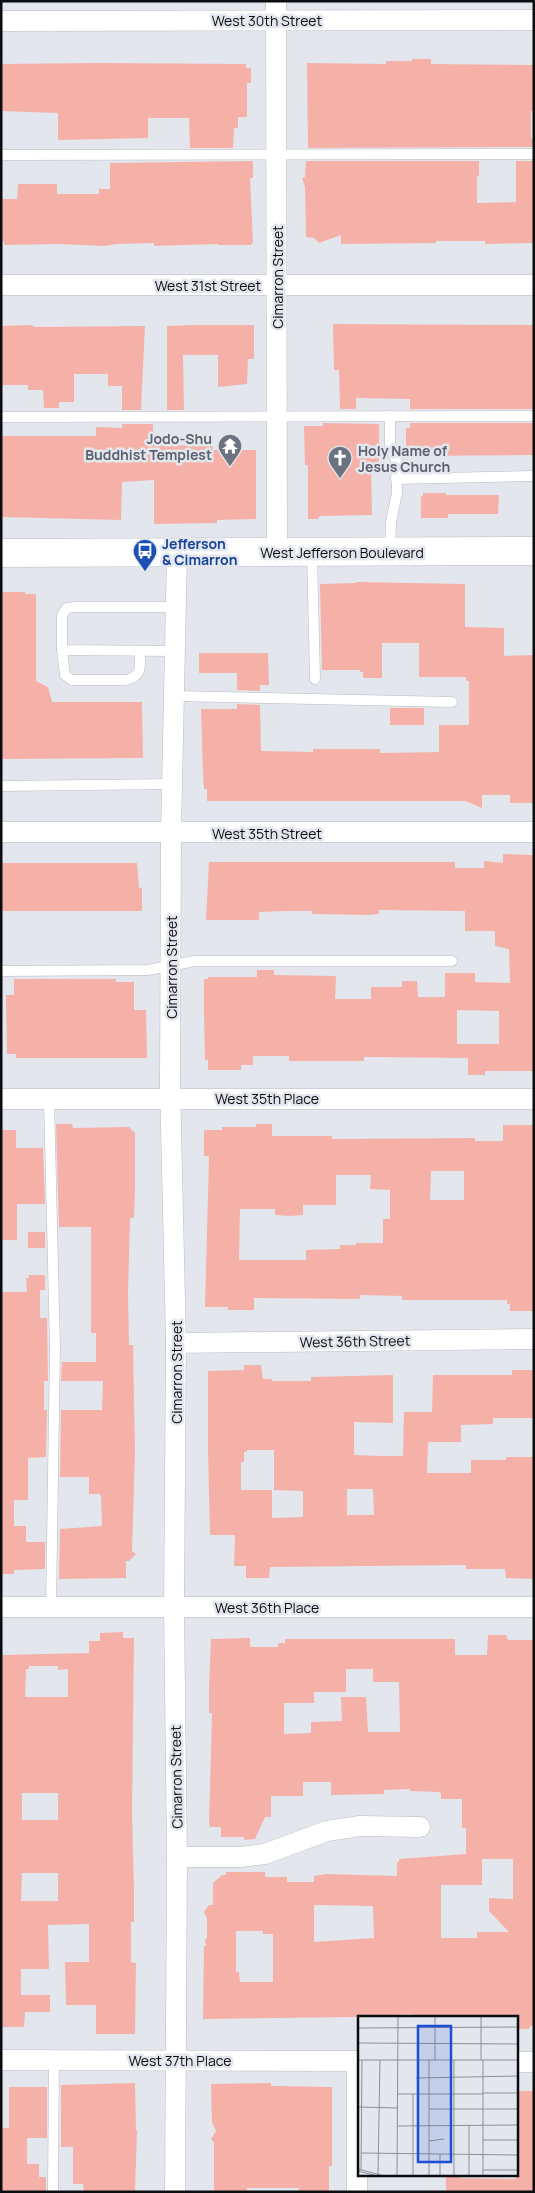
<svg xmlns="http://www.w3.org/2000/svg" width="535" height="2193" font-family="Manrope,sans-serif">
<rect width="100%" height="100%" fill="#e4e6ee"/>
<g fill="#f5b1a8" fill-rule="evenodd">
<path d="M412 59H431V64L534 65V111H531V138H534V147L308 148 307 63 386 64V61H412Z"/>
<path d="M98 63 246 64V68H251V83H247V117H238V128H234L233 148H190L189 118H148V138L58 140V113L1 111V64Z"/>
<path d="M253 161V178H250L253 243 250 245H218V244L154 246V243L117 244 104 246 59 244 4 245V241H1V199H17L18 184H57V194H99V189H110V163Z"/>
<path d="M306 161H479V176H477V203L516 202V161H534V243L485 244V241H436V243L341 244V235L319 243 314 238 306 237 305 187 302 178 305 177Z"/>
<path d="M333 324 534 325V409H410V399L356 398V409H340L339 370H334Z"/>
<path d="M31 325 35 327 145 326 141 410H122V386H108V374H74V402H59V408H44L43 390H28V385H1V326Z"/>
<path d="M193 325H254V359H248L247 384 218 387V355H183L184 410H167V326Z"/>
<path d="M323 423 379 424V464H371L372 515 320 516 318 519H308V465H305L304 426H323Z"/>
<path d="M410 423H534V455L406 456V428H410Z"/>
<path d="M122 424H153V442H159V445L213 446V450H256V519L217 520V523L154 524V480L122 482 121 520 1 517V436H96V427L122 428Z"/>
<path d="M423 493H446V495H499L498 514H448V518H421V496H423Z"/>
<path d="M356 582 465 584V627L504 628V656L534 655V803H510V795H482V808L466 801H207V789H204L203 773 201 709H237V704L260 705 261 751 313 752V749H380V753L439 752V725H469V681H466V677H419V643H382V678H363V672H360V670H322L320 584 356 583Z"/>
<path d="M1 592H25V594H36V681L48 687 52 702H142L143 758 1 759Z"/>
<path d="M199 653H268L269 685H260V691L237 690V673H199Z"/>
<rect x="390" y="708" width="34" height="17"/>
<path d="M503 854 534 855V1071H485V1075H468V1058L364 1057V1061H289V1056H253V1065H241V1070H208V1060H205L204 1013V979H208V977H257V970H274V975L336 976 335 999H371V987H402V981H417L418 997H445V973H475V982L510 983 509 949 495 946V931H465V911L379 910V914L368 915 312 914V911H284L259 912V920H206L209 862H455V868H484V861L503 863ZM457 1010 499 1011V1044H457Z"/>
<path d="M2 863H137L139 888H142V911H1Z"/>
<path d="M14 979H116V982H134V1010H146L147 1058H16V1054H7L6 995H14Z"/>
<path d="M56 1124H72L73 1128 129 1127 135 1133V1191L134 1218H130L128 1293 129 1345H133L135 1452 132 1551 136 1554 129 1561H126V1578L59 1579 60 1529 102 1526 101 1497 100 1494H89V1477H60L61 1410H102L103 1381H61L62 1362H96V1333H91V1227H59Z"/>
<path d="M256 1124H272V1136H332V1139L475 1138V1141H503V1125H533L534 1311H510V1304H507V1300H402V1296L360 1295V1299L254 1298V1310H228V1307H205L209 1156H204V1130H222V1127H256ZM431 1171H464V1200H430ZM336 1175H371L370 1189 390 1190V1219H383V1243H356V1245H340V1249L306 1250V1260H239L240 1209H275V1215L290 1216 303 1215V1205H336Z"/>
<path d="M1 1130H16V1148H43L45 1204H17V1240H1Z"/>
<rect x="28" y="1232" width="17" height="16"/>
<path d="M29 1275H45V1290H40V1318H47L48 1381H44V1410H47L46 1457 28 1458V1500H14V1526H26V1542H45V1569L14 1570V1574H1V1292H27L26 1278H29Z"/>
<path d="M244 1365H261L263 1379H272V1381H311V1377L393 1375V1423L354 1422V1455L382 1456H403L404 1412H432L433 1375H512V1370H534V1418H493V1424L461 1425V1442H428L427 1473H471V1460H506V1457H534V1579L506 1578 505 1569H466V1565L270 1567 269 1578H246V1566H234L235 1535H210L208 1452V1371L244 1370ZM247 1450H274V1490L303 1491V1517L272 1518V1490H241V1462H244V1452H247ZM347 1489H373L374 1515H347Z"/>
<path d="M123 1632V1638H134L132 1814 134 1890V1922H131V1962L136 1963 135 2034H96V2005H66L65 1962H89V1924L48 1925 49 1969H21V1995H50V2012H25L24 2027H1V1655L89 1653V1641H100V1633ZM29 1666H58V1670L68 1669V1697H25L26 1669H29ZM22 1793H58V1820H22ZM22 1873H58V1901H21Z"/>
<path d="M488 1635H506L508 1640H534V2026H530L529 2029H516V2017H412V2014L359 2017 203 2019 204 1946H206L205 1939H207V1918L204 1912 209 1905H213V1883L222 1875H226V1872H265V1877H287V1882H314V1876L327 1874 397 1876V1862H399V1859L466 1854V1828H462V1799H441V1793L439 1792 410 1791V1789L384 1790V1794L331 1795V1782H303V1796H271V1817H265L255 1839 244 1840V1837H221V1827H210L209 1823 212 1713H209V1686L211 1639 250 1638V1647H278V1643H285V1639H455V1655H487ZM346 1669H373V1682H399L400 1732H368L366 1697H341L342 1721 311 1722V1733L284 1734V1703H314V1692H346ZM482 1859H513V1899L489 1898V1911L509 1932H477V1938H441V1885H482ZM314 1905 373 1906 374 1938 314 1942ZM236 1931H263V1934H273V1982H240L239 1972H236Z"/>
<path d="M135 2083 136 2130H137L135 2192H84L83 2184H73V2147H61V2085Z"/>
<path d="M271 2083V2086H274L332 2087V2166H329V2192H299V2188H247V2192H214V2143L211 2139 216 2131 212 2122 211 2084Z"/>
<path d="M9 2087H47V2138H27V2164H39V2177H46V2192H1V2128H9Z"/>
<path d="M516 2091H534V2191L446 2192V2174H460V2178L516 2179Z"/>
</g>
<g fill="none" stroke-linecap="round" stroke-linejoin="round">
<defs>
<g id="lane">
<path d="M1 155 534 154"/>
<path d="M1 417 534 416"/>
<path d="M396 479 534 476"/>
<path d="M390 551 391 522 397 493 396 460 390 446V416"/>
<path d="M312 553 315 679"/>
<path d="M62 650 65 675 72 680H126C143 676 140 666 140 651"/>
<path d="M176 651 62 650V615L67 608 76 607H176"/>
<path d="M175 696 452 702"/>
<path d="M1 786 173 784"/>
<path d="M1 971 148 970 195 961H452"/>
<path d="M49 1099 55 1348 51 1606"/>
<path d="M53 2192 54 2060"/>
</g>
<g id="street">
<path d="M276 1 277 552"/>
<path d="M1 21 534 20"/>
<path d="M1 285H534"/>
<path d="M1 832H534"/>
<path d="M1 1099H534"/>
<path d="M176 1343 534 1339"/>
<path d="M1 1607H534"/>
<path d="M177 1857H240L265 1854 327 1831 360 1826 420 1827"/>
<path d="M1 2060 359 2061"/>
<path d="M357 2061V2192"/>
<path d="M516 2062H534"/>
<path d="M175 2192 177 1857 174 1607 176 1343 170 1083 171 833 177 553"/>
</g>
<path id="secondary" d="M1 553 534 551"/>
</defs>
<use href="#lane" stroke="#babbc3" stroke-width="11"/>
<use href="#street" stroke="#babbc3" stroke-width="21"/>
<use href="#secondary" stroke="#babbc3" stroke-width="29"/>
<use href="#lane" stroke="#fff" stroke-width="10"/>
<use href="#street" stroke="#fff" stroke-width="20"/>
<use href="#secondary" stroke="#fff" stroke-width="28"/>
</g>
<defs>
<symbol id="temple-pin" viewBox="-11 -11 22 30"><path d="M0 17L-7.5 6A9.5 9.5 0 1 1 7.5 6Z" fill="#6b7280" stroke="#e4e6ee"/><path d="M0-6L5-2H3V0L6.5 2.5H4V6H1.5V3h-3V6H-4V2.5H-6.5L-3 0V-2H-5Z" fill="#fff"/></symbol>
<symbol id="church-pin" viewBox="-11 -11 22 30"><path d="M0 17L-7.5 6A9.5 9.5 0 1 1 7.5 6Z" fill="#6b7280" stroke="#e4e6ee"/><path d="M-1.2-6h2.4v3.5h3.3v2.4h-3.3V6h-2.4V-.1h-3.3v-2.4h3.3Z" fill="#fff"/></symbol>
<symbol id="bus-pin" viewBox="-11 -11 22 30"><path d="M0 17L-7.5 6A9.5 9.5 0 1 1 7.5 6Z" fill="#1a4fb4" stroke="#e4e6ee"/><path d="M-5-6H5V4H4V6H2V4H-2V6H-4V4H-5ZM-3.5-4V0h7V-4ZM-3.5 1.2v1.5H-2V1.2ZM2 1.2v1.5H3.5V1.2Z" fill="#fff"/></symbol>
</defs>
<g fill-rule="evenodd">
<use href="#temple-pin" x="216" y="432" width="28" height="38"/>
<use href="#church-pin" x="326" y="444" width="28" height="38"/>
<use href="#bus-pin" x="131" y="537" width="28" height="38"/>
</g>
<g text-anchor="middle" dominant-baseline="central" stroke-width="5" stroke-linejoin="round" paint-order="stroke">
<g font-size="14" fill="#0b0c0f" stroke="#e4e6ee">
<text x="267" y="20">West 30th Street</text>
<text transform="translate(277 277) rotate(-90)">Cimarron Street</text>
<text x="208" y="285">West 31st Street</text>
<text x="342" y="552">West Jefferson Boulevard</text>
<text x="267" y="833">West 35th Street</text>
<text transform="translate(171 967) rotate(-90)">Cimarron Street</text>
<text x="267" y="1098">West 35th Place</text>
<text transform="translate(355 1341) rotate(-1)">West 36th Street</text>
<text transform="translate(176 1372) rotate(-90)">Cimarron Street</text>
<text x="267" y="1607">West 36th Place</text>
<text transform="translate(176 1777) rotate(-91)">Cimarron Street</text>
<text x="180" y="2060">West 37th Place</text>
</g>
<g font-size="14" font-weight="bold" fill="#5b616d" stroke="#e4e6ee" text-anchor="end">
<text x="212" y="438">Jodo-Shu<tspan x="212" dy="16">Buddhist Templest</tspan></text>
<text x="358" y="450" text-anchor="start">Holy Name of<tspan x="358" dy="16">Jesus Church</tspan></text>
</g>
<g font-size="14" font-weight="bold" fill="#164399" stroke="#e4e6ee" text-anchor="start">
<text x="162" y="543">Jefferson<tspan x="162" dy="16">&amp; Cimarron</tspan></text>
</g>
</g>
<g transform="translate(358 2016)">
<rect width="160" height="160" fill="#e4e6ee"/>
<path fill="none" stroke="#8d8f95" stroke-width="1" d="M77 0V44M123 0V44M0 12 160 11M0 27 160 28M0 44H160M125 44V160M58 62 160 60M125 77H160M40 78H125M55 78V160M0 91 40 92M71 93H160M111 109V160M40 110 160 109M125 124H160M71 125 86 123M3 137 160 139M82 138V160M0 153 26 160M3 154 4 44M125 154H160M0 155 19 160M20 158 22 44M39 160 40 0M71 160V44M96 160V44"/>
<path fill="#1d4ed8" fill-opacity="0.15" stroke="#1d4ed8" stroke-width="2.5" d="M60 10H93V146H60Z"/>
<rect width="160" height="160" fill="none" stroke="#0b0c0f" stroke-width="2.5"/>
</g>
<rect width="535" height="2193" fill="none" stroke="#0b0c0f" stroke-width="5"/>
</svg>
